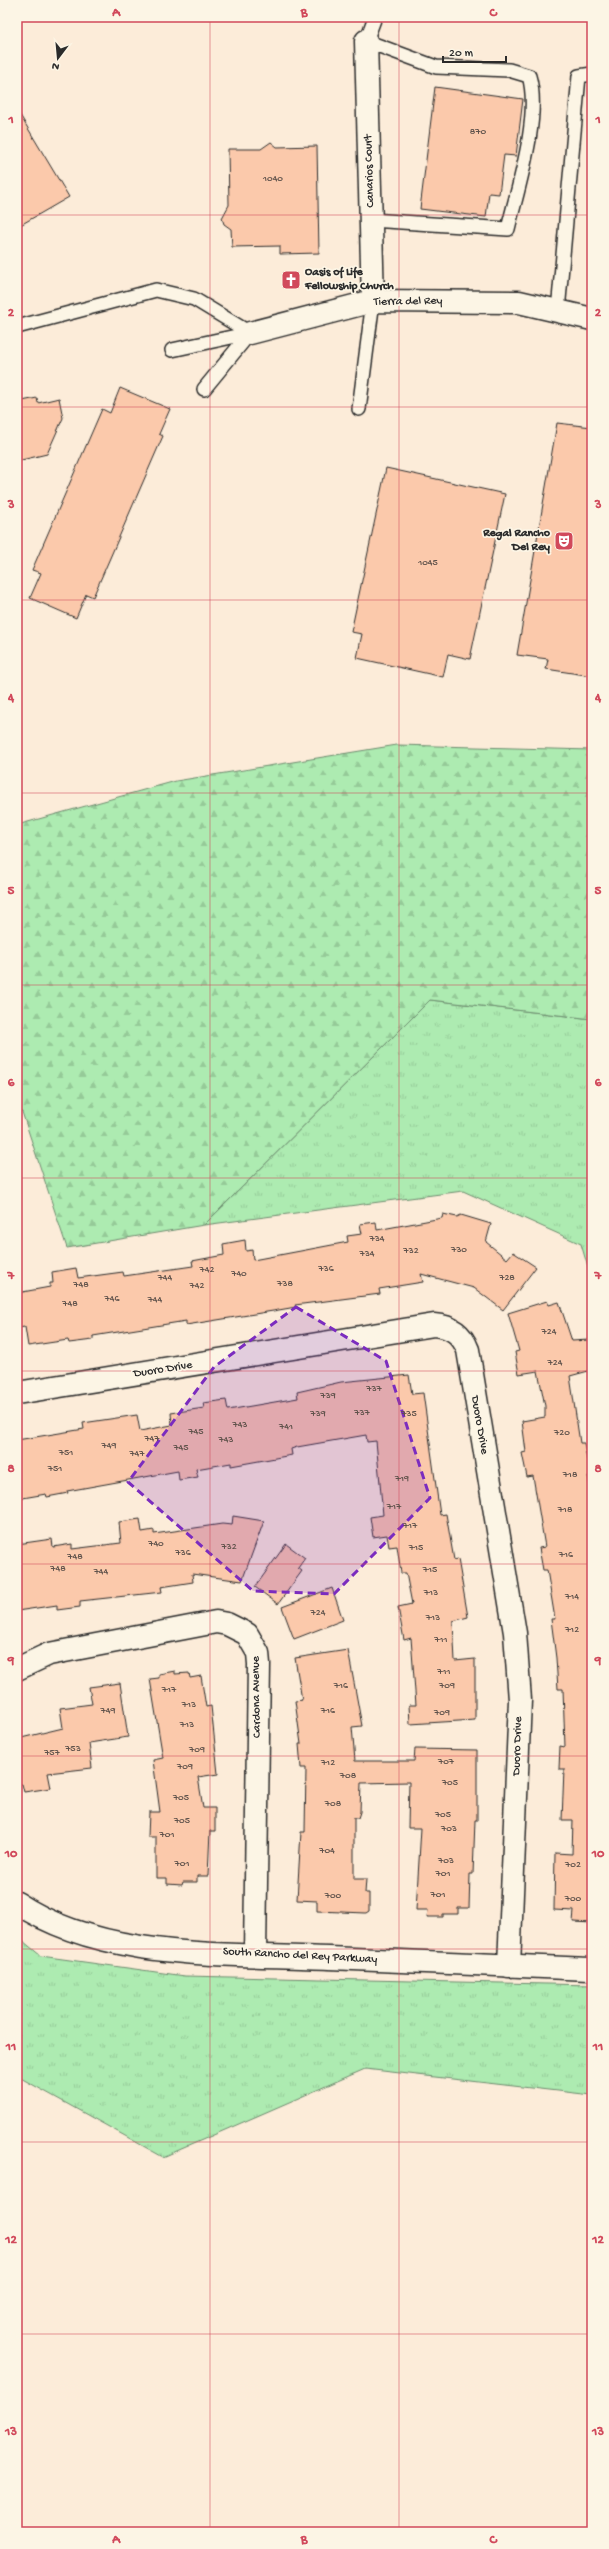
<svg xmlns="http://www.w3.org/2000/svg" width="609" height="2549" font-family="'Gochi Hand',sans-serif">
<defs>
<pattern id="grass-tufts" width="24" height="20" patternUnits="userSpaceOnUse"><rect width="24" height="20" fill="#adebb1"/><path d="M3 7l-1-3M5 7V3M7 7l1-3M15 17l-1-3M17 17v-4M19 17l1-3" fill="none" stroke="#95ca98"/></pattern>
<pattern id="forest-firs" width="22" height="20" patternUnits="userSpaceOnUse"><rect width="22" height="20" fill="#adebb1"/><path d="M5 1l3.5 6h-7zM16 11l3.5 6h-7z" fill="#95ca98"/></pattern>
</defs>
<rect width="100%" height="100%" fill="#fcecd9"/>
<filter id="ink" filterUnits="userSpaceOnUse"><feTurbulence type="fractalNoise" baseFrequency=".025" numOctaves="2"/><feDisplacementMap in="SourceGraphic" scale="8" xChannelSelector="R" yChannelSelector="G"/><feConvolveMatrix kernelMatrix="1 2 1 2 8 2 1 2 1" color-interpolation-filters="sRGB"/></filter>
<g filter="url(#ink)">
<g fill="url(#grass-tufts)" stroke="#6c8b6e">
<path d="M430 1000 592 1019V1281L581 1244 463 1191 204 1225Z"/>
<path d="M17 1936 41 1956 185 1976 592 1985V2095L365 2069 163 2157 17 2076Z"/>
</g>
<path fill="url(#forest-firs)" stroke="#6c8b6e" d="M397 745 592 750V1019L430 1000 204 1225 67 1248 22 1112 17 1109V825L176 781Z"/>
<g fill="#fbc9ab" stroke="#2b2b2b">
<path d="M435 87 523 99 516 156 504 155 499 194 489 193 486 217 420 209Z"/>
<path d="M17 110 69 197 17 227Z"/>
<path d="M271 142 277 147 317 146 319 253 280 254V246L232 247 231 229 224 224 222 218 229 205 228 149H261Z"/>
<path d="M120 388 170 409 159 434 163 436 93 597 86 594 76 618 30 598 41 573 32 570 102 409 110 413Z"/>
<path d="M37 398 38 403 59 398 63 418 47 454 17 461V402Z"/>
<path d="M557 423 592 427V676L546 669 548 659 517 655Z"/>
<path d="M386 468 505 494 470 659 448 654 443 677 357 658 362 634 351 632Z"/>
<path d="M443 1214 457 1217 461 1215 491 1224 486 1242 507 1259 513 1252 536 1267 503 1310 474 1288 421 1274 423 1282 379 1289 380 1294 295 1305 296 1307 273 1311 186 1325V1321L93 1336V1340L69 1343 68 1340 28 1346 25 1327 17 1328V1293L50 1287V1283H53L52 1272 76 1268 78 1278 123 1272 124 1276 193 1266 192 1261 224 1255 223 1244 245 1240 246 1251 252 1250 253 1260 348 1242 347 1236 362 1234 360 1224 376 1222 377 1230 442 1218Z"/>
<path d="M547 1301 549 1305 559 1302 572 1341 589 1340 592 1356V1370L570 1376 580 1443H584L587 1460 592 1459V1475L588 1476 592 1498V1923L573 1922 574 1911 554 1910 555 1853 572 1854 573 1820H562L564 1769H559L560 1746 565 1747 563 1689H558L556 1658 551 1619H555L547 1570H543L539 1548 545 1547 533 1476 527 1477 522 1453 526 1452 522 1421 545 1417V1406L538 1371 519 1374 515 1352 519 1351 508 1313Z"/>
<path d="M409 1375 412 1394 423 1393 440 1515 446 1514 454 1560 458 1559 468 1617 453 1621 455 1661 475 1659V1720L410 1724 409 1705H416L411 1638 404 1640 398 1607 412 1604 406 1573H401L397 1546 389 1547 387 1535 373 1537 370 1517 383 1515 376 1441 367 1442 366 1435 297 1447 291 1449 292 1455 231 1466V1463L196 1469 198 1477 179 1480 178 1471 67 1491 68 1493 47 1497 46 1494 17 1499V1440L84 1429 83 1423 137 1415 140 1431 172 1425 171 1413 204 1408 203 1403 226 1400 228 1410 298 1398 297 1392 341 1382Z"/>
<path d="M233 1516 264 1521 242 1581 192 1574 193 1582 161 1587 162 1592 80 1601V1607L57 1610V1605L17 1611V1544L52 1539 53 1547 72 1544V1549L121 1543 119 1522 140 1519 142 1532 154 1530V1534L222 1524 232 1525Z"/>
<path d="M286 1544 305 1558 298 1568 302 1571 278 1604 255 1587Z"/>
<path d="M332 1588 343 1620 294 1639 282 1607Z"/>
<path d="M348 1650 362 1726 352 1727 355 1761H414L415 1749 477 1750V1820H475L473 1874H470L469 1908H458V1914H443V1917H427L428 1910H416L421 1828H408L409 1782 361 1783 360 1812 358 1818H354V1879H366L365 1893H369V1911L366 1913 317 1911V1901L297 1900 301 1832H305L306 1768H301L299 1744H301L295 1701 302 1700 295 1658Z"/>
<path d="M175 1671V1674L189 1673 190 1678 201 1676 206 1707 211 1706 218 1774 198 1777 203 1808H215V1831H210L208 1876H197V1882H183L182 1885 167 1884V1878H156V1837H148L149 1812H160L153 1760 163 1758 150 1679 159 1678V1674Z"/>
<path d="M120 1683 128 1737 89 1743 92 1768 48 1773 51 1788 24 1792 22 1784 17 1785V1739L63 1728 60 1708 92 1704 89 1687Z"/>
</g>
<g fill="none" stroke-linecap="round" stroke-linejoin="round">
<defs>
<g id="lane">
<path d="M371 220 508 229C518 187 541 116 529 76L509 70 436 67 366 41 375 17"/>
<path d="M558 311 579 76 592 74"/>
<path d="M17 327 156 290 194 299 250 333"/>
<path d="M172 350 250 333"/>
<path d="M204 389 250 333"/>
<path d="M359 409 373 301"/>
</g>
<g id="street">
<path d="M366 41 373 301"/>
<path d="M17 1393 434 1325C451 1326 462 1334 468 1350L515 1633 520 1700 509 1966"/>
<path d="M17 1669 49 1654 216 1622 227 1624 247 1634 258 1653 259 1664 255 1954"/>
</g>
<g id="secondary">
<path d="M250 333 373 301 519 302 592 319"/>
<path d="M17 1903C103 1961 228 1953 329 1958 416 1962 504 1966 592 1969"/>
</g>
</defs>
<use href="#lane" stroke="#2b2b2b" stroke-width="16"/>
<use href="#street" stroke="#2b2b2b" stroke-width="25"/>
<use href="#secondary" stroke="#2b2b2b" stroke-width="25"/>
<use href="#lane" stroke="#fcf5e5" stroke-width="13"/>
<use href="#street" stroke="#fcf5e5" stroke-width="22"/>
<use href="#secondary" stroke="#fcf5e5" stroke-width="22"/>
</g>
</g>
<path fill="#7b2cbf" fill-opacity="0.2" stroke="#7b2cbf" stroke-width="3" stroke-dasharray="8 5" stroke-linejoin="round" d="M296 1307 386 1361 430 1498 334 1594 253 1591 128 1482 214 1367Z"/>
<path fill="none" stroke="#d1495b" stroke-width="1" stroke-opacity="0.55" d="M210 17V2532M399 17V2532M17 215H592M17 407H592M17 600H592M17 793H592M17 985H592M17 1178H592M17 1371H592M17 1564H592M17 1756H592M17 1949H592M17 2142H592M17 2334H592"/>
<defs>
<symbol id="church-square" viewBox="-11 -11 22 22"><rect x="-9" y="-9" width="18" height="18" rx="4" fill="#d1495b" stroke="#fcf5e5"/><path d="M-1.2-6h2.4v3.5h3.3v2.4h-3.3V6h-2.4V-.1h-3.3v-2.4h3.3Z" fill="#fff"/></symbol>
<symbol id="theatre-square" viewBox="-11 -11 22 22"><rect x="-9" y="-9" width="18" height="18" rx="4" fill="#d1495b" stroke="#fcf5e5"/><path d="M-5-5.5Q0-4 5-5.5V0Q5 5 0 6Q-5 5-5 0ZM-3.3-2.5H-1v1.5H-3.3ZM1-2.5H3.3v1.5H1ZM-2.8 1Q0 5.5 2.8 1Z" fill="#fff"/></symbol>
</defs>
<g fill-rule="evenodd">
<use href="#church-square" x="280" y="269" width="22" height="22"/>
<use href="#theatre-square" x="553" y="530" width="22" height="22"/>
</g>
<g text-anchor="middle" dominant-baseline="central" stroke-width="3.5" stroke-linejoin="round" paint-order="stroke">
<g font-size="10" fill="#5f524b">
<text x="478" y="132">870</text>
<text x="273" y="179">1040</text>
<text x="428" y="563">1045</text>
<text x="377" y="1239">734</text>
<text x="459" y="1250">730</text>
<text x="411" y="1251">732</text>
<text x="367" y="1254">734</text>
<text x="326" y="1269">736</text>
<text x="207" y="1270">742</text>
<text x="239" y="1274">740</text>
<text x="165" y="1278">744</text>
<text x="507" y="1278">728</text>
<text x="285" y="1284">738</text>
<text x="81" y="1285">748</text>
<text x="197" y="1286">742</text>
<text x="112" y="1299">746</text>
<text x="155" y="1300">744</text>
<text x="70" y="1304">748</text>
<text x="549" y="1332">724</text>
<text x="555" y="1363">724</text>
<text x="374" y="1389">737</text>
<text x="328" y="1396">739</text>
<text x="362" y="1413">737</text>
<text x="318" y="1414">739</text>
<text x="409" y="1414">735</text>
<text x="240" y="1425">743</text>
<text x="286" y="1427">741</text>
<text x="196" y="1432">745</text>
<text x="562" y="1433">720</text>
<text x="152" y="1439">747</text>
<text x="226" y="1440">743</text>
<text x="109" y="1446">749</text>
<text x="181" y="1448">745</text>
<text x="66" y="1453">751</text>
<text x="137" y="1454">747</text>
<text x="55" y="1469">751</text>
<text x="570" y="1475">718</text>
<text x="402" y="1479">719</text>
<text x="394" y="1507">717</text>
<text x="565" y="1510">718</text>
<text x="410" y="1526">717</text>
<text x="156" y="1544">740</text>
<text x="229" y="1547">732</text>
<text x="416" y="1548">715</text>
<text x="183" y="1553">736</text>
<text x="566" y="1555">716</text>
<text x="75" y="1557">748</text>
<text x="58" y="1569">748</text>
<text x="430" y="1570">715</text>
<text x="101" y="1572">744</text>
<text x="431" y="1593">713</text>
<text x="572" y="1597">714</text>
<text x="318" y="1613">724</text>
<text x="433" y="1618">713</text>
<text x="572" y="1630">712</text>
<text x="441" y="1640">711</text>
<text x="444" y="1672">711</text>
<text x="341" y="1686">716</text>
<text x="447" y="1686">709</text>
<text x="169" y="1690">717</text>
<text x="189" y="1705">713</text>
<text x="108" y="1711">749</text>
<text x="328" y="1711">716</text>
<text x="442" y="1713">709</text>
<text x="187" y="1725">713</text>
<text x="73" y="1749">753</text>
<text x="197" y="1750">709</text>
<text x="52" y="1753">757</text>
<text x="446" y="1762">707</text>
<text x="328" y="1763">712</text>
<text x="185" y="1767">709</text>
<text x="348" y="1776">708</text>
<text x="450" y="1783">705</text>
<text x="181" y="1798">705</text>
<text x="333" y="1804">708</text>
<text x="443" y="1815">705</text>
<text x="182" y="1821">705</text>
<text x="449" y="1829">703</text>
<text x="167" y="1835">701</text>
<text x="327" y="1851">704</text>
<text x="446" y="1861">703</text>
<text x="182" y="1864">701</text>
<text x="573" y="1865">702</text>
<text x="443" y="1874">701</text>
<text x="438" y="1895">701</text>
<text x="333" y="1896">700</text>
<text x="573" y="1899">700</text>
</g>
<g font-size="12" fill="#2b2b2b" stroke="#fcf5e5">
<text transform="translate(370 171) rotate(-92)">Canarios Court</text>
<text transform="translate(408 302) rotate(-1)">Tierra del Rey</text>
<text transform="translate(163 1370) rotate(-9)">Duoro Drive</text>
<text transform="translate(479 1425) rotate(80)">Duoro Drive</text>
<text transform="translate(257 1697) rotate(-91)">Cardona Avenue</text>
<text transform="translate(518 1746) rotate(-88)">Duoro Drive</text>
<text transform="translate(300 1956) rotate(3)">South Rancho del Rey Parkway</text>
</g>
<g font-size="12" font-weight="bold" fill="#2b2b2b" stroke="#fcf5e5" text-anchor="start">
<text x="305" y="273">Oasis of Life<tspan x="305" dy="14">Fellowship Church</tspan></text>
<text x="550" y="534" text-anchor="end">Regal Rancho<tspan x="550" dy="14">Del Rey</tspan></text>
</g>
</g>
<rect width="609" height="2549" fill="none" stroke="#fcf5e5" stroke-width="44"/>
<g transform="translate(58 58) rotate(196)" stroke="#fcf5e5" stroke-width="3" paint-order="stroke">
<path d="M0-3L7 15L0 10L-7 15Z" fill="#2b2b2b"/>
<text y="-6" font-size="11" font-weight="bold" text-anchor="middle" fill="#2b2b2b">N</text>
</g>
<path d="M443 56v6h63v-6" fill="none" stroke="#2b2b2b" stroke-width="2"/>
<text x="449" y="56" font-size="12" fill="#2b2b2b" stroke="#fcf5e5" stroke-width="3" paint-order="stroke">20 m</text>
<rect x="22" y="22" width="565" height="2505" fill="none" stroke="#d1495b" stroke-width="1.5"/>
<g font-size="13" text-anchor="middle" font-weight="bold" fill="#d1495b">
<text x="116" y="16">A</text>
<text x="304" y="16">B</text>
<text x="493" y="16">C</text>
<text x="11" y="123">1</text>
<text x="598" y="123">1</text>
<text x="11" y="316">2</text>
<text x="598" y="316">2</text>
<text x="11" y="508">3</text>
<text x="598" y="508">3</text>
<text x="11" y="701">4</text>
<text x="598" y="701">4</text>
<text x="11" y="894">5</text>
<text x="598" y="894">5</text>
<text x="11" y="1086">6</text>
<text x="598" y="1086">6</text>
<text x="11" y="1279">7</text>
<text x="598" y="1279">7</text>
<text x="11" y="1472">8</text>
<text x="598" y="1472">8</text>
<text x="11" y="1664">9</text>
<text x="598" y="1664">9</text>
<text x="11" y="1857">10</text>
<text x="598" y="1857">10</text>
<text x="11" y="2050">11</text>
<text x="598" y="2050">11</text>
<text x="11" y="2243">12</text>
<text x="598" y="2243">12</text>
<text x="11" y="2435">13</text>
<text x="598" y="2435">13</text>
<text x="116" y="2543">A</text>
<text x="304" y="2543">B</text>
<text x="493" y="2543">C</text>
</g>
</svg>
